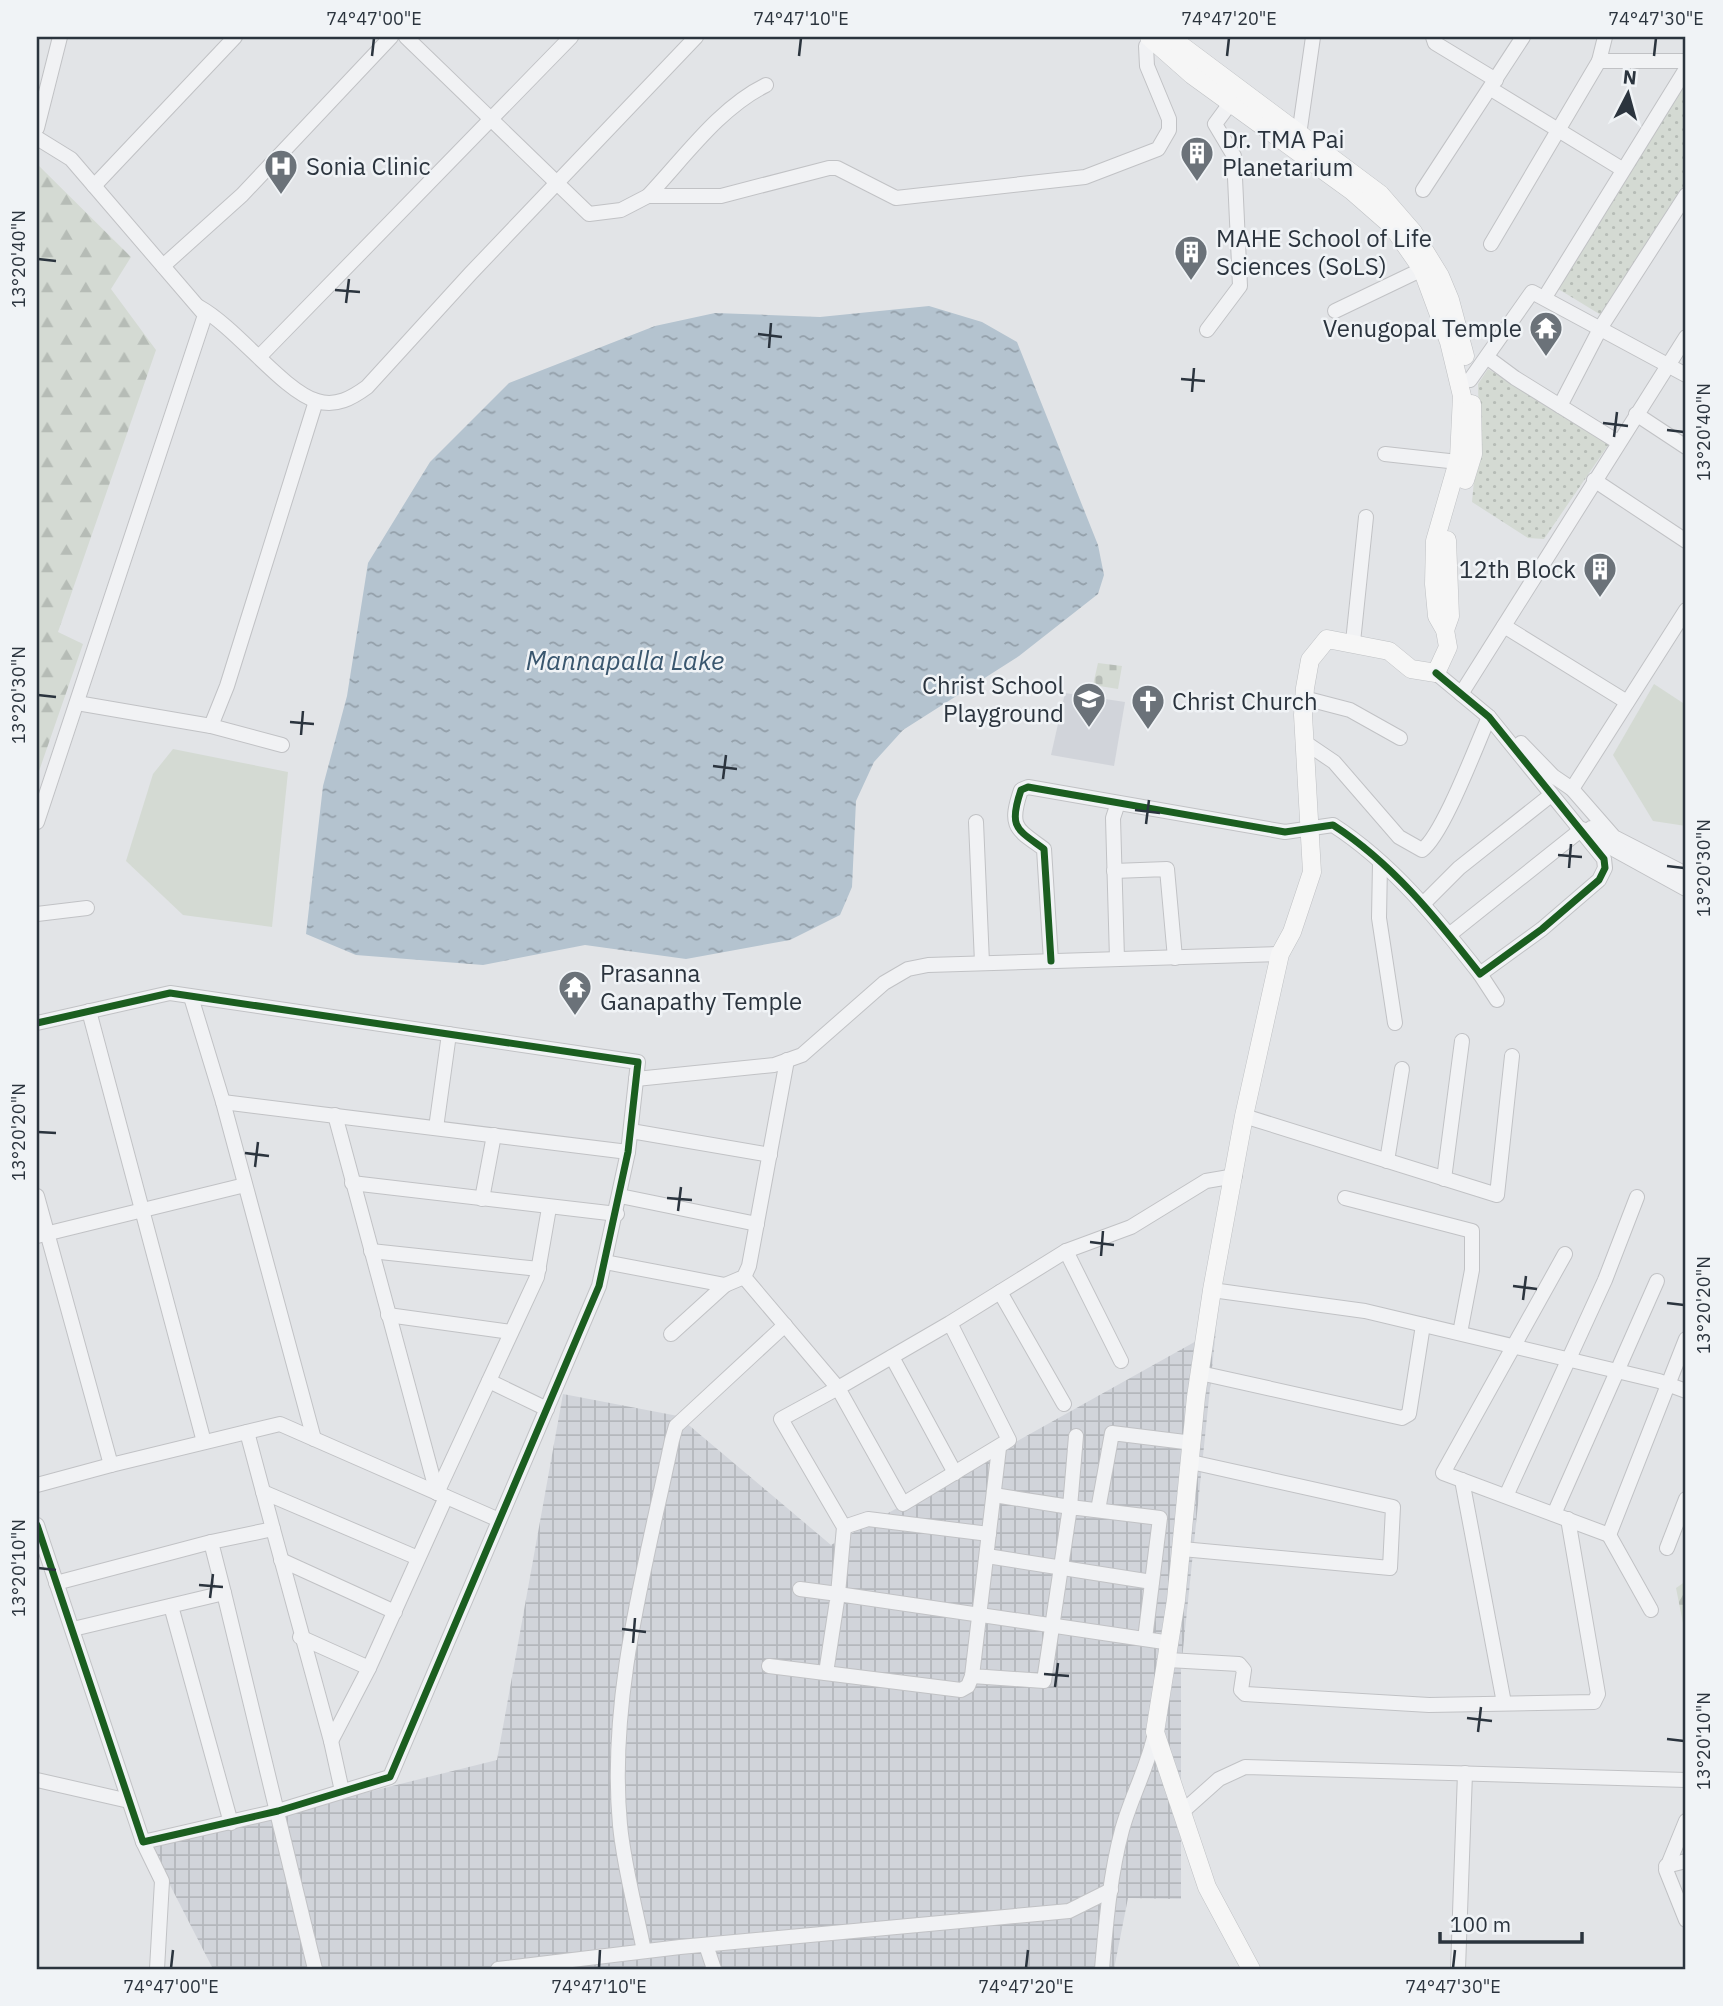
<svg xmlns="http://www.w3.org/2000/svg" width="1723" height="2006" font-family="'IBM Plex Sans',sans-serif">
<defs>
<pattern id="industrial-grid" width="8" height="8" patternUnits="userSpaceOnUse" patternTransform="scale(1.75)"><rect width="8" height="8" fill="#d1d4da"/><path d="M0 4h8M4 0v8" fill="none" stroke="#b4b7bc"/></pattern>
<pattern id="forest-firs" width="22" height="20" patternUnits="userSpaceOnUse" patternTransform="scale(1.75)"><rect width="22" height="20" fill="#d4dad3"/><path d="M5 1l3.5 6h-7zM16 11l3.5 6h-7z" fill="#b6bcb6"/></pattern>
<pattern id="cemetery-stones" width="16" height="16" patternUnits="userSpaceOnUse" patternTransform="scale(1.75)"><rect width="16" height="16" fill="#d4dad3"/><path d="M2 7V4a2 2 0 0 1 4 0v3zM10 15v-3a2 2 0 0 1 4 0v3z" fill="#b6bcb6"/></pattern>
<pattern id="park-dots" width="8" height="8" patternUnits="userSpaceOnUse" patternTransform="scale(1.75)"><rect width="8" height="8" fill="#d4dad3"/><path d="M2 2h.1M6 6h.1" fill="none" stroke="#b6bcb6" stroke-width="1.8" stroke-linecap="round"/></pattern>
<pattern id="water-ripples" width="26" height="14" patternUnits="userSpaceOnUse" patternTransform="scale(1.75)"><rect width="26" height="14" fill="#b4c3cf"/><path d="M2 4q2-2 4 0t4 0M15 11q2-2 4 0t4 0" fill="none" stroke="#939fa9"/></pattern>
</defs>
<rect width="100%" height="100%" fill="#e2e4e7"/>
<path fill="#d1d4da" d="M1065 693 1125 702 1114 766 1051 755Z"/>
<path fill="url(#industrial-grid)" d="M1216 1330 1181 1669V1899L1128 1898 1114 1969H213L150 1846 497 1760 563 1394 678 1416 831 1545Z"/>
<g fill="#d4dad3">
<path d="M1654 684 1686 705V826L1653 821 1613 755Z"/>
<path d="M173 749 288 772 272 927 183 915 126 861 153 774Z"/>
</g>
<g fill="url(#forest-firs)">
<path d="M37 164 131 257 111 289 156 350 58 632 83 644 37 777Z"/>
<path d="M1686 1581V1638L1676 1588Z"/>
</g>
<path fill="url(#cemetery-stones)" d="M1098 663 1122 666 1118 689 1093 685Z"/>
<g fill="url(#park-dots)">
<path d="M1686 81V186L1601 315 1555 287Z"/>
<path d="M1488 369 1611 441 1544 539 1528 538 1472 502 1479 425 1478 384Z"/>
</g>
<path fill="url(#water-ripples)" d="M929 306 982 322 1017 342 1098 545 1104 575 1098 594 1019 656 903 730 874 762 856 801 852 887 840 915 790 940 686 959 585 945 483 965 356 955 306 934 323 786 347 696 368 563 430 462 509 383 655 326 715 313 820 317Z"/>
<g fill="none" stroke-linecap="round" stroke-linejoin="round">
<defs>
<g id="minor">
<path d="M406 37 589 214 621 210 648 196H721L829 168H837L896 198 1085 177 1158 149 1169 130V119L1147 66 1146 46 1154 37"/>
<path d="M1433 37 1435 43 1496 80"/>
<path d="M1599 61 1605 37"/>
<path d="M1491 89 1622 169"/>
<path d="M37 128 60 37"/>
<path d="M1299 135 1313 37"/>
<path d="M37 138 71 159 205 315 37 822"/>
<path d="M94 186 235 37"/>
<path d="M1423 190 1523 37"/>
<path d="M648 196C684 158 719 108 766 85"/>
<path d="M1491 244 1599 61H1686"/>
<path d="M163 266 242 195 391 37"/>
<path d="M1545 297 1686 69"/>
<path d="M199 307C237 328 283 391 317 401 336 407 352 398 367 387L471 273 696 37"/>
<path d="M1335 311 1431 265"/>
<path d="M1207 330 1240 286 1234 156 1215 124 1237 94"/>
<path d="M260 356 571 37"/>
<path d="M1488 358 1515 378 1618 442"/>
<path d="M1470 380 1532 292 1686 375"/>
<path d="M1560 406 1601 327 1686 195"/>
<path d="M1636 414 1686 447"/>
<path d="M1385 454 1458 462"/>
<path d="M1594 480 1686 541"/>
<path d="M1504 626 1627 702"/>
<path d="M1353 642 1366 517"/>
<path d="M1461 694 1686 337"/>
<path d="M1304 698 1350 710 1400 738"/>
<path d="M77 703 211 726 227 686 316 401"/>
<path d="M211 726 282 745"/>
<path d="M1306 743 1334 762 1399 837 1422 850C1443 835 1476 746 1489 717"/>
<path d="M1521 743 1553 776 1572 789 1614 837 1686 874"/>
<path d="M1572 789 1686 610"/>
<path d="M976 822 982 963"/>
<path d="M1591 828 1608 846 1686 889"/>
<path d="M1380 863 1379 918 1395 1023"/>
<path d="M1114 871 1167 869 1175 958"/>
<path d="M1424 903 1459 868 1551 795"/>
<path d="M37 914 87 908"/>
<path d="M1449 935 1582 829"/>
<path d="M1117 959 1113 818 1118 803"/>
<path d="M1051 961 1044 849C1017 829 1008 828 1021 790L1028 787 1285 832 1333 825C1392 863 1437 919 1480 974L1542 929 1599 880 1605 868 1604 859 1489 717 1436 673"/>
<path d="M1480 974 1497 1000"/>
<path d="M191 997 223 1102 314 1439"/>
<path d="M89 1011 204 1442"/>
<path d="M37 1023 170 993 638 1062 628 1152 599 1286 390 1777 278 1811 143 1842 37 1525"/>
<path d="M636 1079 774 1065 802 1055 884 983 908 969 928 965 1280 954"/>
<path d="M223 1102 628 1152"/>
<path d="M335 1115 437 1493"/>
<path d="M1244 1116 1497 1195 1512 1056"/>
<path d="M436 1128 449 1034"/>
<path d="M631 1131 770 1155"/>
<path d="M1387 1161 1402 1069"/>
<path d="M1444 1179 1462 1041"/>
<path d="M352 1183 617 1214"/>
<path d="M37 1196 111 1465 280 1424 499 1520"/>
<path d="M620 1196 757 1224"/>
<path d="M1345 1198 1472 1231V1270L1460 1333"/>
<path d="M482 1199 494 1135"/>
<path d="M37 1236 245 1185"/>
<path d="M371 1251 539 1269"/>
<path d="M1066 1251 1121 1361"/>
<path d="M1565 1254 1443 1473 1609 1535 1686 1339"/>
<path d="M605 1262 725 1285 744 1277 749 1266 787 1060"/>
<path d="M744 1277 838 1388 781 1419 844 1527 838 1594 1171 1643"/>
<path d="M1212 1290 1365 1311 1659 1381 1686 1391"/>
<path d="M1000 1292 1064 1404"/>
<path d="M388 1315 511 1332"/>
<path d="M950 1323 838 1388 903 1504 1009 1440 950 1323 1066 1251 1131 1227 1206 1181 1235 1176"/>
<path d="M671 1334 725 1285"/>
<path d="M892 1357 955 1473"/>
<path d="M1200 1373 1402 1418 1409 1414 1423 1325"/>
<path d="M489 1381 547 1409"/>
<path d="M999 1448 972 1676 1044 1681 1070 1507 1160 1518 1145 1639"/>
<path d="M1462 1480 1504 1703"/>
<path d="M37 1485 111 1465"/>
<path d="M263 1492 418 1558"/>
<path d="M437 1493 537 1277 549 1208"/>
<path d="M994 1495 1070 1507 1076 1436"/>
<path d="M1506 1496 1605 1280 1637 1197"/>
<path d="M1098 1510 1112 1433 1193 1443"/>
<path d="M1554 1514 1657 1281"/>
<path d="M844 1527 868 1519 989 1534"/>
<path d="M273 1529 331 1741 342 1791"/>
<path d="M1609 1535 1651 1610"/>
<path d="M1667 1548 1686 1499"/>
<path d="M1182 1549 1390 1568 1393 1507 1191 1462"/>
<path d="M987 1556 1152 1582"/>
<path d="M281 1560 395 1612"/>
<path d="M56 1583 211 1542"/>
<path d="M800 1589 838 1594 826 1673"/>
<path d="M224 1593 315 1969"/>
<path d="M171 1606 231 1823"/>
<path d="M73 1629 224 1593 211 1542 273 1529 247 1432"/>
<path d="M300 1637 369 1668"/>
<path d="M1168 1660 1239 1664 1244 1670 1241 1690 1245 1694 1429 1705 1594 1702 1598 1694 1568 1519"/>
<path d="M769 1666 961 1690 968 1686 972 1676"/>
<path d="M331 1741 369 1668 446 1497"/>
<path d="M37 1780 129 1801"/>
<path d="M1182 1812 1219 1779 1245 1767 1686 1780"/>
<path d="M1686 1821 1666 1870 1686 1920"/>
<path d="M143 1842 162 1881 157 1969"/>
<path d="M1666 1866 1686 1861"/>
<path d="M706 1945 714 1969"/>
<path d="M644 1951C636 1910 624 1867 620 1825 608 1697 646 1565 672 1440L676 1426 785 1325"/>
<path d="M498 1969 680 1947 1069 1911 1111 1890"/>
<path d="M1102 1969C1106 1923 1110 1875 1122 1830 1131 1797 1148 1767 1155 1733"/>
<path d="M1458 1969 1465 1773"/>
</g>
<g id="major">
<path d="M1149 37 1192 75 1352 191 1392 226 1422 269 1449 342 1462 396 1459 458 1435 541 1434 584 1437 616 1445 630 1448 647 1436 673 1411 669 1389 651 1327 639 1310 660 1305 688 1303 715 1312 872 1292 932 1280 954 1244 1116 1212 1290 1196 1397 1176 1600 1155 1732 1207 1887 1251 1969"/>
<path d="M1170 37 1380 194 1413 232 1440 276 1450 300 1465 356"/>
<path d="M1465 480 1473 454 1472 404"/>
<path d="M1445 630 1450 616 1447 540"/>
</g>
</defs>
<use href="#minor" stroke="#c1c2c5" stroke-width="16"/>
<use href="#major" stroke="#bfc1c4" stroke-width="19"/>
<use href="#minor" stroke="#f1f2f4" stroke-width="14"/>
<use href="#major" stroke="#f6f6f6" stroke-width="18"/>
<defs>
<g id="cycleway">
<path d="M1051 961 1044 849C1017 829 1008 828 1021 790L1028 787 1285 832 1333 825C1392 863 1437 919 1480 974L1542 929 1599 880 1605 868 1604 859 1489 717 1436 673"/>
<path d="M37 1023 170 993 638 1062 628 1152 599 1286 390 1777 278 1811 143 1842 37 1525"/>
</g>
</defs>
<use href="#cycleway" stroke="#f0f3f6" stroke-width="11"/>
<use href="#cycleway" stroke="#1b5e20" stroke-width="7"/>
</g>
<path fill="none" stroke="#2b343e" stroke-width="2.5" d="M372 56 374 38M799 56 801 38M1227 56 1229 38M1654 56 1656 38M38 259 56 261M335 290 360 292M346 303 349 279M758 334 782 337M769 348 771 323M1181 379 1205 381M1192 392 1194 368M1603 423 1628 426M1667 430 1684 432M1614 437 1617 412M38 695 56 697M290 722 314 724M301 735 303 711M713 766 737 769M723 779 726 755M1135 810 1160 813M1146 824 1149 800M1558 855 1582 857M1667 866 1684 868M1569 868 1571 844M38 1132 56 1133M245 1153 269 1156M255 1167 258 1142M667 1198 692 1200M678 1211 681 1187M1090 1242 1114 1245M1101 1256 1103 1231M1513 1286 1537 1289M1523 1300 1526 1276M1667 1303 1684 1305M38 1568 56 1570M199 1585 223 1587M210 1598 213 1574M622 1629 646 1632M633 1643 635 1618M1044 1674 1069 1676M1055 1687 1058 1663M1467 1718 1492 1721M1478 1732 1481 1707M1667 1739 1684 1741M171 1968 173 1950M599 1968 600 1950M1026 1968 1028 1950M1453 1968 1455 1950"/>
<defs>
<symbol id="building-pin" viewBox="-11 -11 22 30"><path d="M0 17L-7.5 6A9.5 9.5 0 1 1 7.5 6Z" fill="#6b7279" stroke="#f0f3f6"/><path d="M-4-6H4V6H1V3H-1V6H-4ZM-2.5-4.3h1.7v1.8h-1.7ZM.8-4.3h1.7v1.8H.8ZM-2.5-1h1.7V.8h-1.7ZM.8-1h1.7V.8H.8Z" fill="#fff"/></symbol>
<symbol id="hospital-pin" viewBox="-11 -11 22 30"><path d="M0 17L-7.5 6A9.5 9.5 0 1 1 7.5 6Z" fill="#6b7279" stroke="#f0f3f6"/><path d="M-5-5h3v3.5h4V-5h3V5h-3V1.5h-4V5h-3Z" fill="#fff"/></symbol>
<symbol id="temple-pin" viewBox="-11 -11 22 30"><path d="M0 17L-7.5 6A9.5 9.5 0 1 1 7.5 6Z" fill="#6b7279" stroke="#f0f3f6"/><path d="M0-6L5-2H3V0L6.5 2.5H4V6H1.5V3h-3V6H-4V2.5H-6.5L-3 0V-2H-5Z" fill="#fff"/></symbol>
<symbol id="school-pin" viewBox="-11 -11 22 30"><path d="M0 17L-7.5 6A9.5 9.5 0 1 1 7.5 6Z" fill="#6b7279" stroke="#f0f3f6"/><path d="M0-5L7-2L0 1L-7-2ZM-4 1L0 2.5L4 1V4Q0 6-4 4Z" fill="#fff"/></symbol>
<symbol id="church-pin" viewBox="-11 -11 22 30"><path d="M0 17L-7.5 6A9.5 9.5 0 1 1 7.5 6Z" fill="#6b7279" stroke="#f0f3f6"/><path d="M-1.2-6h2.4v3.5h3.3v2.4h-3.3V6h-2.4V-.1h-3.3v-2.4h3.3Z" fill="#fff"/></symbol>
</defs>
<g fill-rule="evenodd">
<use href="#building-pin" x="1178" y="134" width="38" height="52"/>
<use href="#hospital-pin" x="262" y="147" width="38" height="52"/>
<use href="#building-pin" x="1172" y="233" width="38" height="52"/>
<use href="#temple-pin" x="1527" y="309" width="38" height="52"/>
<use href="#building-pin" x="1581" y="550" width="38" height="52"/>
<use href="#school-pin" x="1070" y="680" width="38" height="52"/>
<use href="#church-pin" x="1129" y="682" width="38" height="52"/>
<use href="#temple-pin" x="556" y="968" width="38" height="52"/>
</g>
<g text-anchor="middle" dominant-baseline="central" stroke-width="5" stroke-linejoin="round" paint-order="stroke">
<g font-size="24" fill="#2b343e" stroke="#f0f3f6" text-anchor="start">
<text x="1222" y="139">Dr. TMA Pai<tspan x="1222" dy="28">Planetarium</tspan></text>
<text x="306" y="166">Sonia Clinic</text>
<text x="1216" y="238">MAHE School of Life<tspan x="1216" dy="28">Sciences (SoLS)</tspan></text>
<text x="1522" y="328" text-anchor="end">Venugopal Temple</text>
<text x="1576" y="569" text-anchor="end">12th Block</text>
<text x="1064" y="685" text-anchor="end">Christ School<tspan x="1064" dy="28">Playground</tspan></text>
<text x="1172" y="701">Christ Church</text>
<text x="600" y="973">Prasanna<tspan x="600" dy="28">Ganapathy Temple</tspan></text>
</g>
<g font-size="26" font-style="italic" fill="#39566e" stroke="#f0f3f6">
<text x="625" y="660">Mannapalla Lake</text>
</g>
</g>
<rect width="1723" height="2006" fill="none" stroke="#f0f3f6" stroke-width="77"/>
<g transform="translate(1628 94) rotate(6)" stroke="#f0f3f6" stroke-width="5" paint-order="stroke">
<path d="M0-5L12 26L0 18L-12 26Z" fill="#2b343e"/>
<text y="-10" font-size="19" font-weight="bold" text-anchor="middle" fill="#2b343e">N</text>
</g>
<path d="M1440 1932v10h142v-10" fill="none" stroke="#2b343e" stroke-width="3.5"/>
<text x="1450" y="1932" font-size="21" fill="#2b343e" stroke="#f0f3f6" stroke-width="5" paint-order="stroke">100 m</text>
<rect x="38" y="38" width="1646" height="1930" fill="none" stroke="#2b343e" stroke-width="2.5"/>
<g font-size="18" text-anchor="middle" fill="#2b343e">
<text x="374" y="25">74°47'00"E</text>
<text x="801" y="25">74°47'10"E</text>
<text x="1229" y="25">74°47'20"E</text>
<text x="1656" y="25">74°47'30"E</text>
<text transform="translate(19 259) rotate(-90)" y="6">13°20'40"N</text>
<text transform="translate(1704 432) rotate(-90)" y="6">13°20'40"N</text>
<text transform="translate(19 695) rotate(-90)" y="6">13°20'30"N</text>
<text transform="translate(1704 868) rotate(-90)" y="6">13°20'30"N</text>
<text transform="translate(19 1132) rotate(-90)" y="6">13°20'20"N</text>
<text transform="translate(1704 1305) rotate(-90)" y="6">13°20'20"N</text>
<text transform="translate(19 1568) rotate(-90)" y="6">13°20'10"N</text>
<text transform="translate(1704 1741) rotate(-90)" y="6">13°20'10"N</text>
<text x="171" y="1993">74°47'00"E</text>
<text x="599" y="1993">74°47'10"E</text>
<text x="1026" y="1993">74°47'20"E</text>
<text x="1453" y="1993">74°47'30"E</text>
</g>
</svg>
